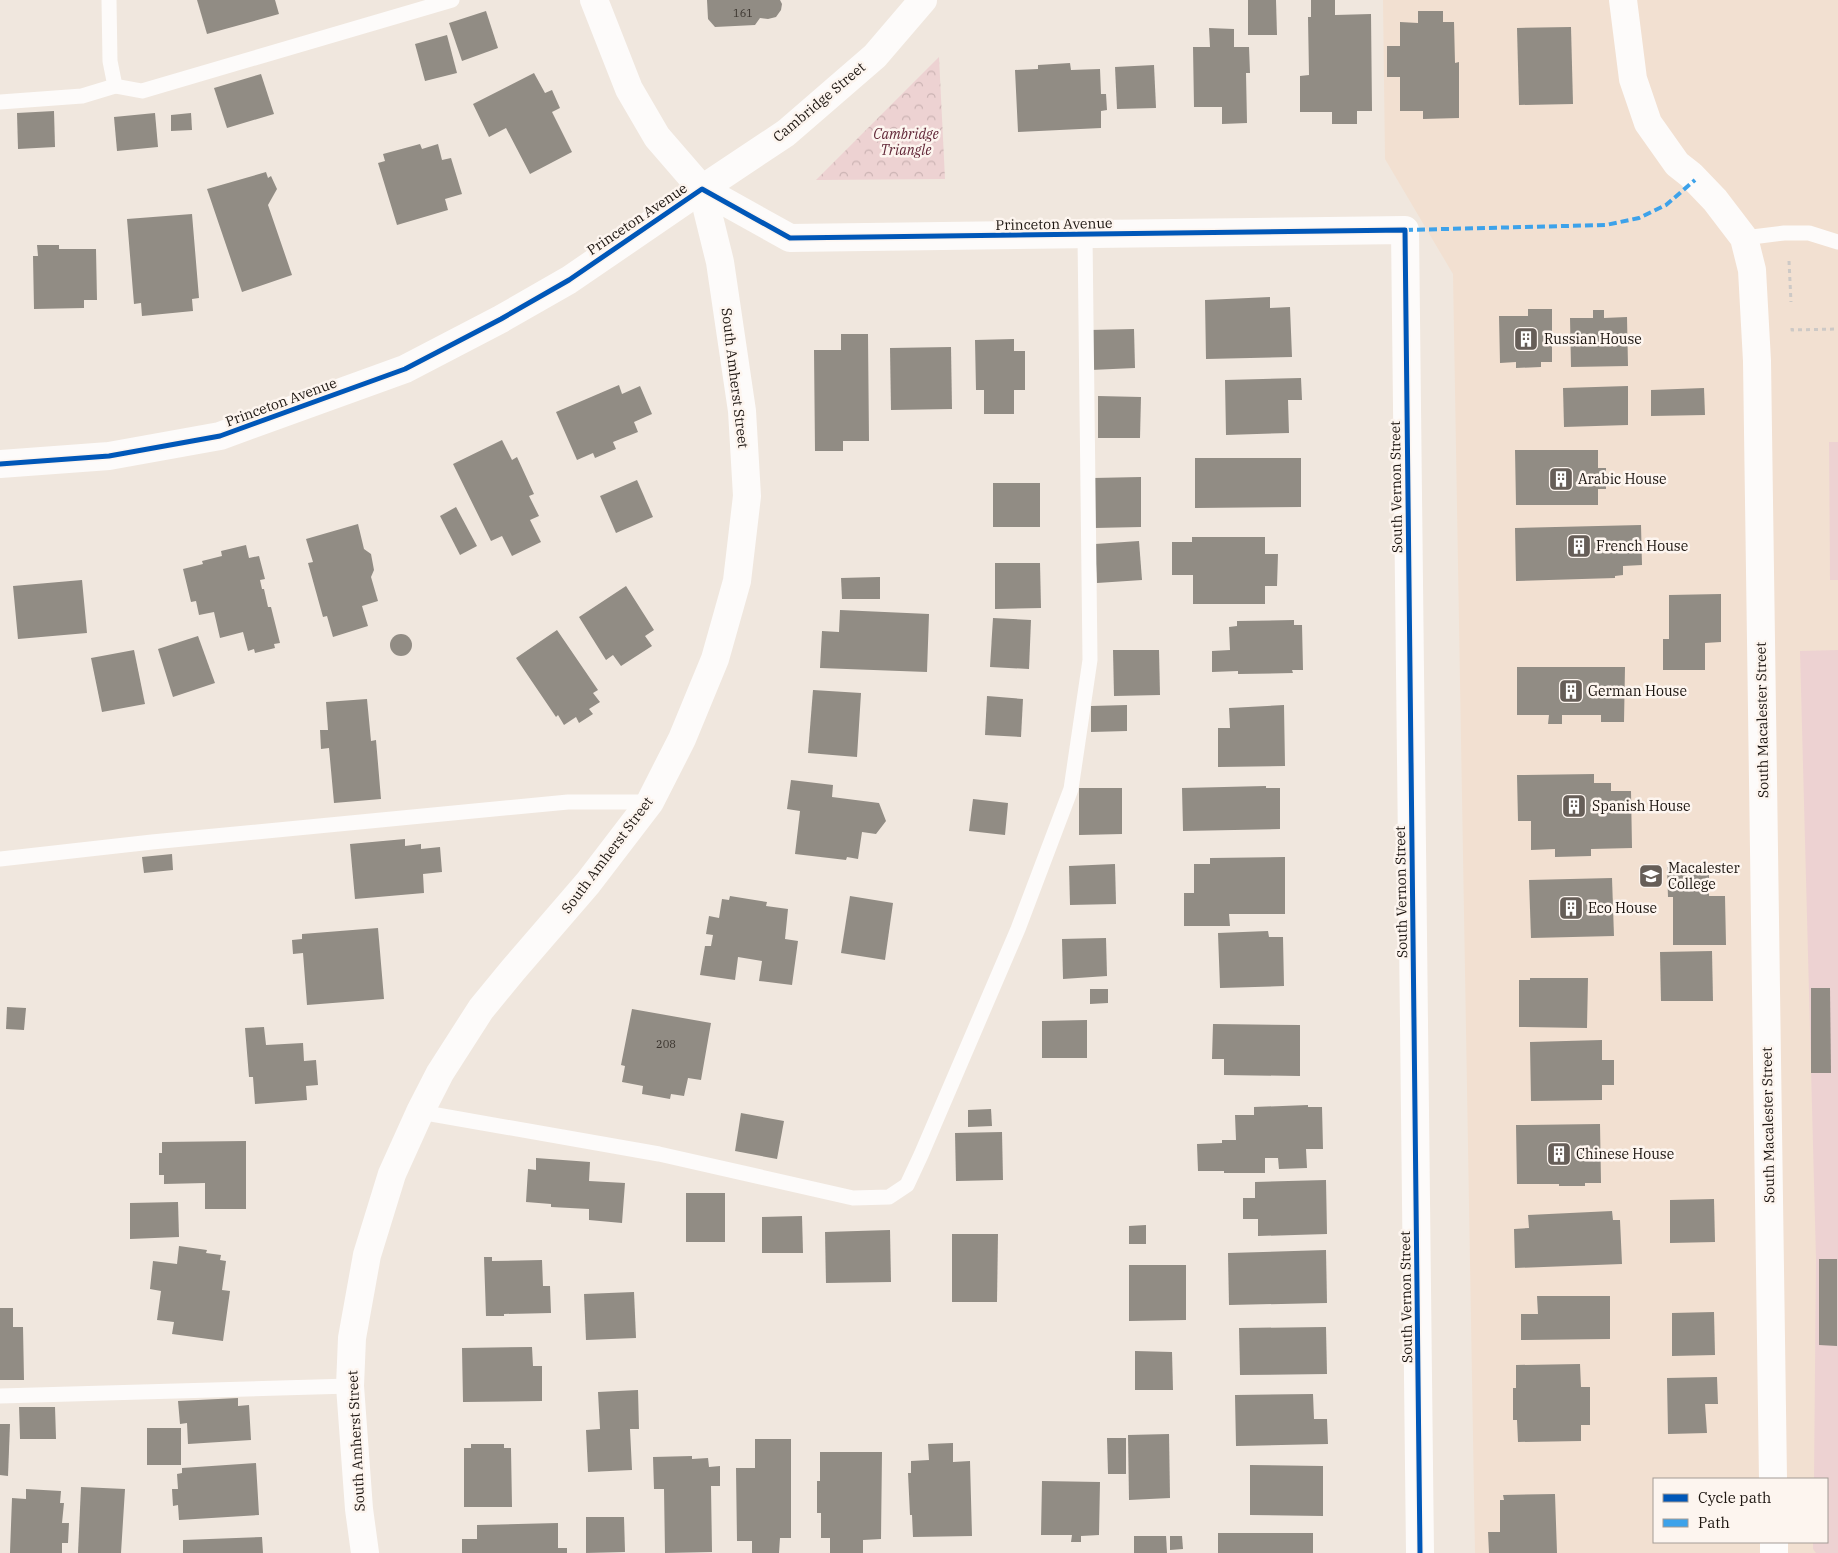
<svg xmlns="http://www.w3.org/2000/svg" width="1838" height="1553" font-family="'IBM Plex Serif',serif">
<defs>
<pattern id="forest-crowns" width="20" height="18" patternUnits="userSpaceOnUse" patternTransform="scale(1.25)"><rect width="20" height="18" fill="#edd2d2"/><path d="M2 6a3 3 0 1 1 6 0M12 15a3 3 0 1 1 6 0" fill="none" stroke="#cbb3b3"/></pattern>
</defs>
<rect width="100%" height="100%" fill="#f0e7de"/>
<path fill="#f2e0d1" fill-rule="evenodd" d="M1383 0H1838V1553H1475L1453 274 1385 159ZM1654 1479H1827V1542H1654Z"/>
<path fill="url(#forest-crowns)" d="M939 57 945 179 816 180Z"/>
<g fill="#edd2d2">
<path d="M1829 442H1838V580H1830Z"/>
<path d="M1838 650V1553H1816L1813 1549V1542H1827V1479H1814L1816 1259 1800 651Z"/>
</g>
<g fill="#918c84">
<path d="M197 0H275L279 14 207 34Z"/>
<path d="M707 0H780L782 4 781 10 776 17 768 19 760 18 755 25 715 27 708 19Z"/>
<path d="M1248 0H1276L1277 35H1248Z"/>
<path d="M1311 0H1335V15L1371 14 1372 111H1357V124H1332V112H1300V76L1309 75 1308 17H1311Z"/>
<path d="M486 11 498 48 462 61 449 23Z"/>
<path d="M1418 11H1443V22H1454L1455 63 1459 62V118L1423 119V111H1400V77H1387V46H1400V22L1418 23Z"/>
<path d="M1571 27 1573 104 1519 105 1517 28Z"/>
<path d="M1209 28 1234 29V47H1249L1250 73H1246L1247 123 1222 124V107H1194L1193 47H1210Z"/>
<path d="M447 35 457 73 425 81 415 44Z"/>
<path d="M1070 63 1071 70 1100 69 1101 94H1106L1107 110 1101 111V128L1018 132 1015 70 1038 69V65Z"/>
<path d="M1154 65 1156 108 1117 109 1115 67Z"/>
<path d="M534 73 545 93 552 90 560 108 552 112 572 152 530 174 506 128 489 137 473 104Z"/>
<path d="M261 74 274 114 227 128 214 88Z"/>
<path d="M54 111 55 147 18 149 17 113Z"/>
<path d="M155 113 158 147 117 151 114 117Z"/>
<path d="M191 113 192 130 171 131V115Z"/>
<path d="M420 144 422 149 438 144 442 160 451 158 462 194 445 199 448 210 397 225 378 163 385 161 383 154Z"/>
<path d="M266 172 268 178 271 176 277 189 268 205 292 275 242 292 207 189Z"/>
<path d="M192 214 199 298 192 299 193 311 142 316 141 303 134 304 127 219Z"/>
<path d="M37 245H59V249H96L97 300H84V308L34 309 33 256H38Z"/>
<path d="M1270 297V308L1290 307 1292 357 1206 359 1205 300Z"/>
<path d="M1528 309H1552V362H1541V367L1516 368V362L1500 363 1499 316H1528Z"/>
<path d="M1593 310H1604V318L1627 317 1628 366 1571 367 1570 318H1593Z"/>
<path d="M1134 329 1135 368 1091 370 1089 330Z"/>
<path d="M841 334H868L869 441H843V451H815L814 350H841Z"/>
<path d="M1014 339V351H1025V390H1014V414H984V390H976L975 340Z"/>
<path d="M951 347 952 409 891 410 890 348Z"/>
<path d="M1301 378 1302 400H1288L1289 433 1226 435 1225 380Z"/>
<path d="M619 385 622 394 640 386 652 414 634 422 638 432 613 442 616 449 595 458 593 453 577 460 556 412Z"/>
<path d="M1628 386V425L1564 427 1563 388Z"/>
<path d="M1704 388 1705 415 1651 416V390Z"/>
<path d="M1098 396 1141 397 1140 438H1098Z"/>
<path d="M502 440 512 460 517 457 534 494 529 496 539 516 530 520 541 542 512 556 502 536 491 541 453 464Z"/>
<path d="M1515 450H1598V468H1606V489H1598V505H1516Z"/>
<path d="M1195 458H1301V507L1195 508Z"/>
<path d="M1141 477V527L1094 528 1093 478Z"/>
<path d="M637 480 653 517 616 533 600 496Z"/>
<rect x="993" y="483" width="47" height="44"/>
<path d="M456 507 477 546 460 555 440 516Z"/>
<path d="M358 524 364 549 371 554 374 570 371 577 378 601 362 606 368 626 333 637 327 616 323 617 308 563 313 562 306 539Z"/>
<path d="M1641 525 1642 565 1623 566V575L1615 576V578L1516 581 1515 528Z"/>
<path d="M1192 537H1265V554H1278L1277 586H1265V604H1193V575H1172V542H1192Z"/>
<path d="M1139 541 1142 580 1097 583 1095 544Z"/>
<path d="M246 545 249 558 259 556 265 579 260 580 262 589H264L268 607H271L280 643 274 644 275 648 255 653 254 649 248 651 243 632 220 638 214 612 199 615 196 601 191 602 183 569 203 564 202 561 222 556 221 551Z"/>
<path d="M995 563H1040L1041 608 995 609Z"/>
<path d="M880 577V599H842L841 578Z"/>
<path d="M82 580 87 633 18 639 13 586Z"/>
<path d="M626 586 654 630 645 636 652 646 621 666 613 655 606 660 579 617Z"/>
<path d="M1721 594V642L1705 643V670H1663V639H1669V595Z"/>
<path d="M840 610 929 614 927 672 820 668 822 631 839 632Z"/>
<path d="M993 618 1031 620 1029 669 990 667Z"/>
<path d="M1294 620V625H1302L1303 670H1292L1293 673 1238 674V671L1212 672V651L1230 650 1229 627 1237 626V621Z"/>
<path d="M557 630 598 690 593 693 600 702 589 709 593 714 579 723 576 717 564 725 558 715 556 717 516 658Z"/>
<circle cx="401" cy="645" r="11"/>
<path d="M198 636 215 683 173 697 158 649Z"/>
<path d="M134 650 145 704 102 712 91 658Z"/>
<path d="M1113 650H1159L1160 695 1114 696Z"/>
<path d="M1517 667H1625L1624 722H1601V715H1562V724H1548L1549 715H1517Z"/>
<path d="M813 690 861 693 857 757 808 753Z"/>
<path d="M987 696 1023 699 1021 737 985 735Z"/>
<path d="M367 699 371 741 376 740 381 799 334 803 329 748 321 749 320 730H328L326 702Z"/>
<path d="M1127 705V731L1091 732V706Z"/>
<path d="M1284 705 1285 766 1218 767V728H1230L1229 708Z"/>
<path d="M1594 774V783H1611V791H1631L1632 848 1591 849V856L1555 857V849L1531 850V821H1518L1517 775Z"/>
<path d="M791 780 833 785 832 797 879 803 886 821 876 834 862 832 858 859 847 857 846 860 795 854 800 811 787 809Z"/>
<path d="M1266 786V788H1280V829L1183 831 1182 788Z"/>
<path d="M1079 788H1122V834L1079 835Z"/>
<path d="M973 799 1008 803 1005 835 969 831Z"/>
<path d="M405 839V846L421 844V849L440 847 442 872 423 874 424 893 355 899 350 844Z"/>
<path d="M172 854 173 870 144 873 142 857Z"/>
<path d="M1285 857V914H1229L1230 926H1184V893H1194V864H1210V858Z"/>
<path d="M1115 864 1116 904 1070 905 1069 866Z"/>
<path d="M1709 866V896H1725L1726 945H1673V897H1668L1667 867Z"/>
<path d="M1612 878 1614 936 1531 938 1529 880Z"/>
<path d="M730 896 767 902 766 906 788 909 785 939 798 941 792 985 759 981 762 961 738 957 735 980 700 975 705 946H711L713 935 706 934 709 916 719 918 722 899 729 900Z"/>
<path d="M850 896 893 903 885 960 841 953Z"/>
<path d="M378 928 384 999 307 1005 303 953 293 954 292 940 302 939V934Z"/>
<path d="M1268 931 1269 937H1283L1284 986 1220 988 1218 933Z"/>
<path d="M1106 938 1107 976 1063 979 1062 939Z"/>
<path d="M1712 951 1713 1001H1661L1660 952Z"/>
<path d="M1530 978H1588L1587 1028 1519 1027V980H1530Z"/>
<path d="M1811 988H1830L1831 1073H1811Z"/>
<path d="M1090 989H1108V1003L1090 1004Z"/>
<path d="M7 1007 26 1008 24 1030 6 1029Z"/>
<path d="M632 1009 711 1023 701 1080 688 1078 684 1096 671 1094 670 1099 642 1094 643 1086 622 1082 625 1066 621 1065Z"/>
<path d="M1087 1020V1058H1042V1021Z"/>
<path d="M1213 1024 1300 1025V1076L1224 1075V1059H1212Z"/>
<path d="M264 1027 266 1045 303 1043 304 1061 316 1060 318 1085 306 1086 307 1100 255 1104 253 1077H249L245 1028Z"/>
<path d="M1602 1040V1060H1614V1085H1602V1100L1531 1101 1530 1042Z"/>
<path d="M1308 1105V1107H1322L1323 1149H1306L1307 1168 1279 1169 1278 1158H1265V1173H1224V1171H1198L1197 1144 1222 1143V1140H1236L1235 1115H1254V1107Z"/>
<path d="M991 1109 992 1126 968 1127V1110Z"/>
<path d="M741 1113 784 1121 777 1159 735 1151Z"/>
<path d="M1600 1124 1601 1183H1585V1186H1559V1184H1517L1516 1125Z"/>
<path d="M1002 1132 1003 1180 956 1181 955 1133Z"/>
<path d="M246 1141V1209H205V1183L164 1184V1175H159V1153H162V1142Z"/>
<path d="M536 1158 590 1162 589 1181 625 1183 622 1223 589 1220V1209L551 1207V1204L526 1202 528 1169 536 1170Z"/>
<path d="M1326 1180 1327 1234 1258 1236V1219H1243V1198H1255V1182Z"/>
<rect x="686" y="1193" width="39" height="49"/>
<path d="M1714 1199 1715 1242 1670 1243V1200Z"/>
<path d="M178 1202 179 1237 130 1239V1203Z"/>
<path d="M1612 1211 1613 1220H1620L1622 1264 1515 1268 1514 1229 1529 1228 1528 1215Z"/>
<path d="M802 1216 803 1253H762V1217Z"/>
<path d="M1146 1225V1244H1129V1226Z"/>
<path d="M890 1230 891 1282 826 1283 825 1232Z"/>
<path d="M952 1234H998L997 1302H952Z"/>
<path d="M179 1246 207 1250 206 1253 221 1255 220 1260 226 1261 222 1290 230 1291 223 1341 172 1334 174 1322 157 1320 161 1291 150 1289 153 1261 177 1264Z"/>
<path d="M1326 1250 1327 1303 1229 1305 1228 1253Z"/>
<path d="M484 1257H492V1261L542 1260 543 1286H550L551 1313 504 1314V1316H486Z"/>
<path d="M1819 1259H1837V1346L1819 1345Z"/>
<path d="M1129 1265H1186V1320L1129 1321Z"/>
<path d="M634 1292 636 1338 586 1340 584 1294Z"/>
<path d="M1537 1296H1610V1339L1521 1340V1314H1538Z"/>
<path d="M0 1308H13V1327H23L24 1380H0Z"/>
<path d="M1714 1312 1715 1355 1672 1356V1313Z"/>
<path d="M1326 1327 1327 1374 1240 1375 1239 1328Z"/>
<path d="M532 1347 533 1366H542V1401L463 1402 462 1348Z"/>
<path d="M1135 1351 1172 1352 1173 1390H1135Z"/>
<path d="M1580 1364 1581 1387H1590V1425H1581V1441L1518 1442 1517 1420H1513V1388H1516V1365Z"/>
<path d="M1717 1377 1718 1404H1705L1707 1433 1668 1434 1667 1378Z"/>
<path d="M638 1390 639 1429H630L632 1470 588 1472 586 1430 600 1429 598 1392Z"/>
<path d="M1313 1394 1314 1419H1327L1328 1444 1236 1446 1235 1395Z"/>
<path d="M238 1398V1406L249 1405 251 1440 188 1444 187 1423 180 1424 178 1401Z"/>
<path d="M19 1407H55L56 1439H20Z"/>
<path d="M0 1424H10L8 1476 0 1475Z"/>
<rect x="147" y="1428" width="34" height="37"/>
<path d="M1169 1434 1170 1498 1129 1500 1128 1435Z"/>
<path d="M1107 1438H1126V1474H1108Z"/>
<path d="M755 1439H791V1538H780L779 1553H752V1541H737L736 1468H755Z"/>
<path d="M953 1443V1462L970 1461 972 1536 913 1537 912 1515H910L908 1473H911V1461L929 1460 928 1444Z"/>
<path d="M471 1444H504V1448H511L512 1507H464V1448H471Z"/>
<path d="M820 1452H882L881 1539 863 1540V1553H830V1538H821V1513H817V1481H820Z"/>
<path d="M692 1456V1459L708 1458 709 1467 720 1466V1486H711L712 1552 665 1553 664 1489H654L653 1457Z"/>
<path d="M256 1463 259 1515 179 1520 178 1505 173 1506 172 1489H178L177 1474 182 1473V1468Z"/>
<path d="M1250 1465 1323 1466V1516L1250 1515Z"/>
<path d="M1042 1481 1100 1482 1099 1535 1081 1536V1542H1071L1072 1535H1041Z"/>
<path d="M81 1487 125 1489 121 1553H78Z"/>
<path d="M26 1489 61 1491 60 1503H64L62 1523H69L68 1543H62V1553H10L12 1498 26 1499Z"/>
<path d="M1555 1494 1557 1553H1489L1488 1532H1500V1500H1504L1503 1495Z"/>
<path d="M586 1517H624L625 1552 586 1553Z"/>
<path d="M558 1523V1548H567V1553H462V1539H477V1525Z"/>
<rect x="1218" y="1533" width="95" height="20"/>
<path d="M1134 1536H1166L1167 1553H1134Z"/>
<path d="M1170 1536H1182L1183 1549 1170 1550Z"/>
<path d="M262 1537 263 1553H183V1540Z"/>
</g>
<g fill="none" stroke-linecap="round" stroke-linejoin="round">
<g stroke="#cdc9c6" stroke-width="3" stroke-dasharray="4 4" stroke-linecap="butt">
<path d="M1789 261 1791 302"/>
<path d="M1792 328V330L1838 329"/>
</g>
<g stroke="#fdfbfa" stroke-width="15">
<path d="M109 0 110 61 115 86 142 91 452 0"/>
<path d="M0 102 82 96 115 86"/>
<path d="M1744 238 1784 233H1809L1838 242"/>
<path d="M0 859 152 842 568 802H650"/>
<path d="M420 1112 659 1154 853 1198 889 1197 907 1185 921 1155 1018 929 1071 789 1090 660 1085 235"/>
<path d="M0 1396 350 1386"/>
</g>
<g stroke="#fdfbfa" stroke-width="28">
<path d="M1623 0 1633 79 1648 123 1677 164 1691 175 1715 200 1744 238 1752 270 1757 361 1773 1479"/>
<path d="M702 189 786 133 875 56 923 0"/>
<path d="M0 464 109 456 220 436 405 369 501 319 569 280 702 189 790 238 1405 230 1420 1553"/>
<path d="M1774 1542V1553"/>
<path d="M365 1553 359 1509 350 1386 352 1338 367 1255 392 1174 420 1112 440 1073 481 1009 513 970 588 883 650 802 682 739 715 659 737 581 747 496 742 411 720 262 702 189 657 137 629 89 594 0"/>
</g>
<path stroke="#3da2ea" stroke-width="4" stroke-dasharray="8 4" stroke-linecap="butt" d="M1405 230 1606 225 1639 218 1666 205 1695 180"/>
<defs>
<path id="cycleway" d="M0 464 109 456 220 436 405 369 501 319 569 280 702 189 790 238 1405 230 1420 1553"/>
</defs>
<use href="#cycleway" stroke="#fdf5ef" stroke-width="8"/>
<use href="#cycleway" stroke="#0057b8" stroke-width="5"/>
</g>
<defs>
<symbol id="building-square" viewBox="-11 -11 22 22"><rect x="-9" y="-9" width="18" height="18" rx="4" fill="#665e58" stroke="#fdf5ef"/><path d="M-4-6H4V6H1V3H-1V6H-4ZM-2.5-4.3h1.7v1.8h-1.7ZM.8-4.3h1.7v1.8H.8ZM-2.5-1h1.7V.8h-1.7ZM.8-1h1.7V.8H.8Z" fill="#fff"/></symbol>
<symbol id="university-square" viewBox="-11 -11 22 22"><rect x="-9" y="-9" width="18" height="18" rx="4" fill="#665e58" stroke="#fdf5ef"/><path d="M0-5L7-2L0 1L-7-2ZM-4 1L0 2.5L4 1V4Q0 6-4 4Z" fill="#fff"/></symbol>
</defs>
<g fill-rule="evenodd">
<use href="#building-square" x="1512" y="325" width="28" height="28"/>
<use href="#building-square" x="1547" y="465" width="28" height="28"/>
<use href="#building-square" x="1565" y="532" width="28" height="28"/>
<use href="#building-square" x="1557" y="677" width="28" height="28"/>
<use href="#building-square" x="1560" y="792" width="28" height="28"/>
<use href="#university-square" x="1637" y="862" width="28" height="28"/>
<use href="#building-square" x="1557" y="894" width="28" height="28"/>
<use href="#building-square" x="1545" y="1140" width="28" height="28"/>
</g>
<g text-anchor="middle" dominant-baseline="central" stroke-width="5" stroke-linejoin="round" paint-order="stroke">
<g font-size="11" fill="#39332d">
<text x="743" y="13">161</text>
<text x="666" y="1044">208</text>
</g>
<g font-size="14" fill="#1c1510" stroke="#fdf5ef">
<text transform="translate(819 102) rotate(-40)">Cambridge Street</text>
<text transform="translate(637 219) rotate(-34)">Princeton Avenue</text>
<text transform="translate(1054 224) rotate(-1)">Princeton Avenue</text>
<text transform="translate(735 378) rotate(83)">South Amherst Street</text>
<text transform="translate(281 402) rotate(-20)">Princeton Avenue</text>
<text transform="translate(1396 487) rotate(-91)">South Vernon Street</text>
<text transform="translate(1762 720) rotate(-91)">South Macalester Street</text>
<text transform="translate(607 855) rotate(-53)">South Amherst Street</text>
<text transform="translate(1401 892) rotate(-91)">South Vernon Street</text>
<text transform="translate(1768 1125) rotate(-91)">South Macalester Street</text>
<text transform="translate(1406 1297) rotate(-91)">South Vernon Street</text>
<text transform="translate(356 1441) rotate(-93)">South Amherst Street</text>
</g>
<g font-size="14" font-style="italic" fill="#622838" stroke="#fdf5ef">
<text x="906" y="134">Cambridge<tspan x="906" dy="16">Triangle</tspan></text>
</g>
<g font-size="14" fill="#1c1510" stroke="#fdf5ef" text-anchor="start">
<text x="1544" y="339">Russian House</text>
<text x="1578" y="479">Arabic House</text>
<text x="1596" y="546">French House</text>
<text x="1588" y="691">German House</text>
<text x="1592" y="806">Spanish House</text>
<text x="1668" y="868">Macalester<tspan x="1668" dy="16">College</tspan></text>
<text x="1588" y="908">Eco House</text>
<text x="1576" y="1154">Chinese House</text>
</g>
</g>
<rect x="1653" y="1478" width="175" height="65" fill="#fdf5ef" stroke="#a39b96"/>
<rect x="1663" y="1494" width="25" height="8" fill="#0057b8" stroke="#a39b96"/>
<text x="1698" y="1503" font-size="15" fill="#1c1510">Cycle path</text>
<rect x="1663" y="1519" width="25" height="8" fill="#3da2ea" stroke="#a39b96"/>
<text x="1698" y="1528" font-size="15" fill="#1c1510">Path</text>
</svg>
